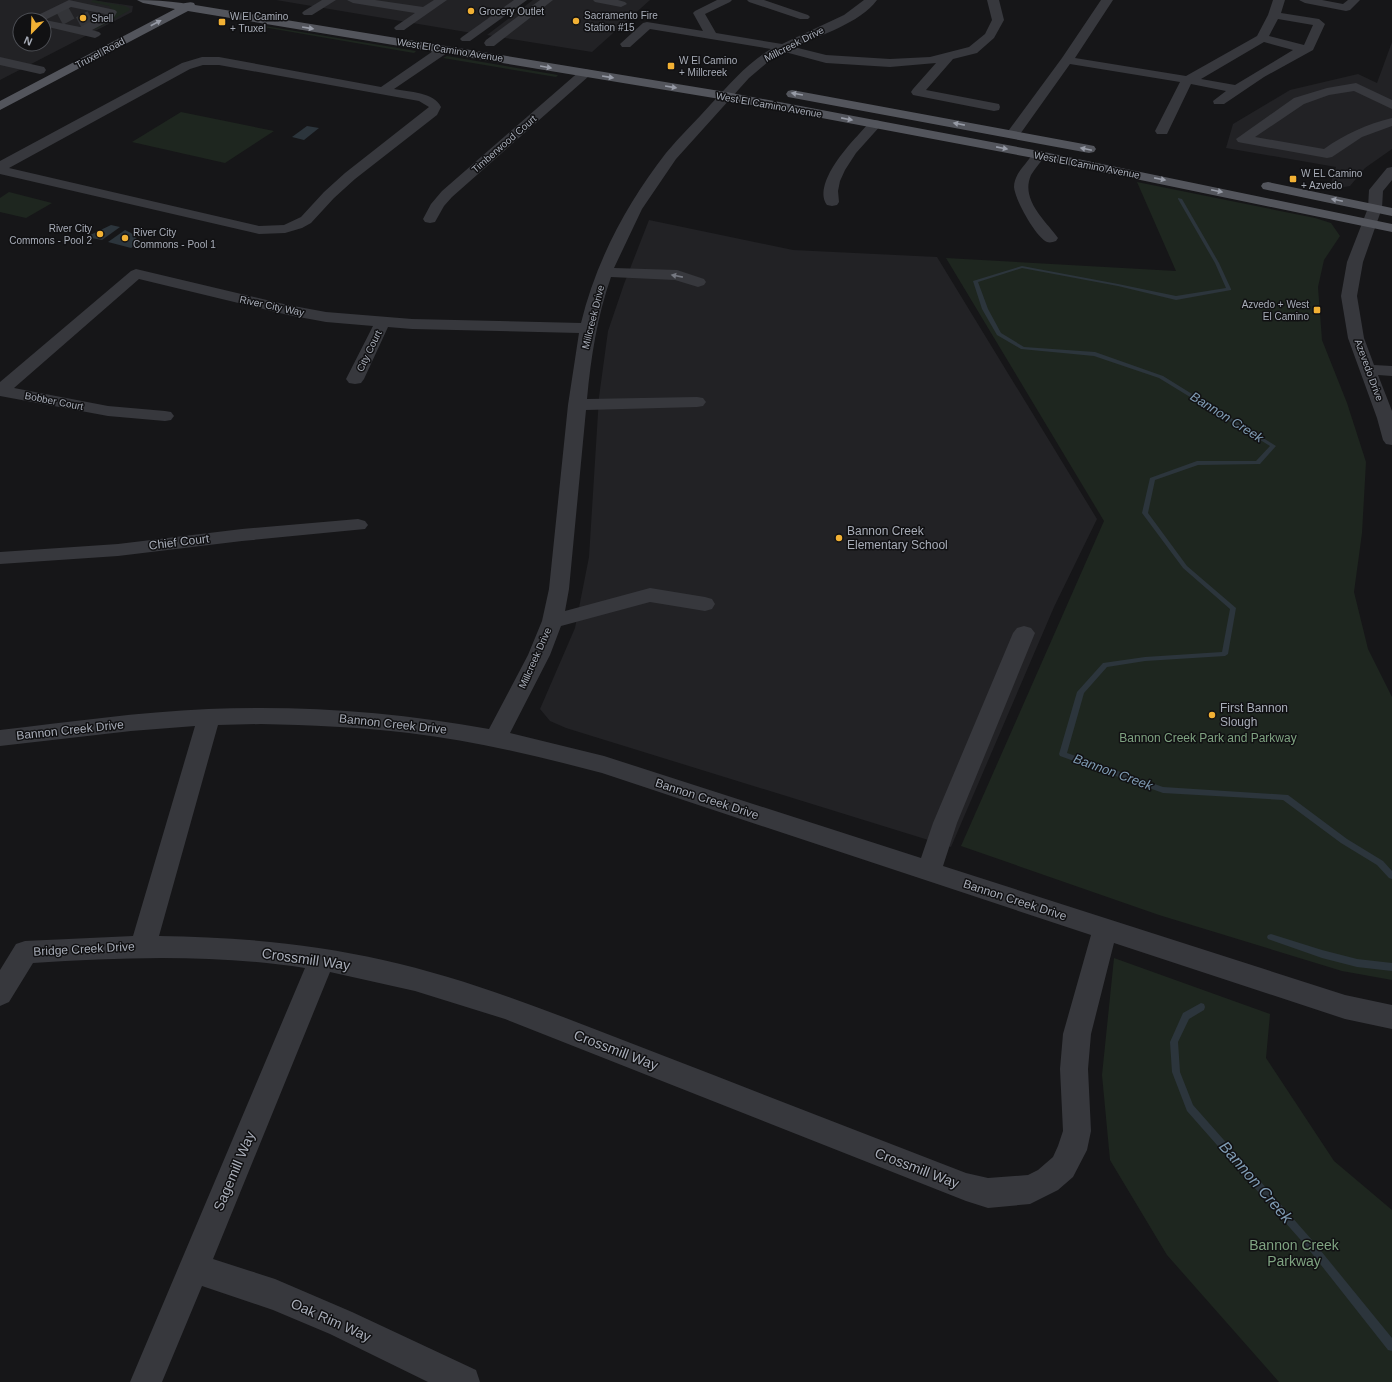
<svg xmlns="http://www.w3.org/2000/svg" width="1392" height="1382" font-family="Arial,sans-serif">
<rect width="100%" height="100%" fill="#161618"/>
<g fill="#222225" fill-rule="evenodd">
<path d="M0 0H92L133 6 132 12 0 80ZM20 20H44V44H20Z"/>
<path d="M276 0H517L472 33Z"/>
<path d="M533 0H650L592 52 487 35Z"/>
<path d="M1392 42V149L1365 168 1350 186 1344 187 1330 186 1336 167 1226 148 1233 124 1290 90 1358 74 1377 83Z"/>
<path d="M649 220 793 250 937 257 1097 519 1054 607 951 847 566 728 550 721 540 709 575 628 589 557 599 397 608 331 624 284Z"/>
</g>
<g fill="#1e261f">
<path d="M93 0 125 6 129 8 130 10 96 29 93 28 114 11 109 6 91 2Z"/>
<path d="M259 25 416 51 414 53 257 26Z"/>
<path d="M447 56 558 75 556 77 443 58Z"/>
<path d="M181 112 274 131 225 163 132 142Z"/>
<path d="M1137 182 1315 218 1331 223 1340 236 1324 260 1318 287 1322 340 1347 403 1366 462 1362 533 1354 592 1368 649 1392 697V980L1342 971 1159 915 961 846 1104 521 946 258 1176 271Z"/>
<path d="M9 192 52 203 26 218 0 212V198Z"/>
<path d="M1114 958 1270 1014 1266 1058 1334 1161 1392 1210V1382H1279L1167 1255 1110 1160 1102 1075Z"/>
</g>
<g fill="#2c353c">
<path d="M307 126 319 128 304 140 292 137Z"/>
<path d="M111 225 120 227 102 240 86 237Z"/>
<path d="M125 230 131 233 140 242 131 248 108 242Z"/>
</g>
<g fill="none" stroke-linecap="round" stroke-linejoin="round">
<g fill="#2c353c" fill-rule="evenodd">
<path d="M1178 198 1182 199 1219 263 1231 289V290L1176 300 1118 286 1022 268 978 282 988 309 1001 333 1024 347 1095 352 1163 376 1276 446 1260 464 1198 465 1155 480 1148 513 1187 566 1236 608 1228 654 1225 656 1145 661 1107 667 1084 693 1067 753 1163 787 1288 795 1347 839 1383 861 1392 871V879L1389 878 1377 865 1341 843 1283 800 1163 793 1060 756 1059 754 1077 692 1103 663 1145 657 1222 652 1230 609 1183 568 1142 513 1150 478 1197 461H1256L1270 446 1159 378 1094 356 1021 349 997 335 982 309 973 281 1022 266 1118 284 1176 296 1226 288 1215 263 1178 199Z"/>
<path d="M1271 934 1322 950 1357 959 1392 963V971L1357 967 1322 958 1268 939 1267 937 1268 935Z"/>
<path d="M1201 1003 1204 1004 1205 1007 1204 1010 1189 1019 1178 1042 1180 1072 1193 1105 1312 1240 1392 1338V1351L1388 1350 1306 1246 1187 1111 1172 1072 1170 1042 1183 1013Z"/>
</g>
<g stroke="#333438" stroke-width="13" stroke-dasharray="13 6" stroke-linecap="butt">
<path d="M60 19 75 11"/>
<path d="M79 23 94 15"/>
</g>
<g fill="#37383d" fill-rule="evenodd">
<path d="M69 0 115 10 117 12 113 19 92 30 99 32 101 34 99 36 95 38 44 26V20H30L32 18ZM71 7 105 14 80 27 45 20Z"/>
<path d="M322 0H336L312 15H304L302 13 304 11Z"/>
<path d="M347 0H375L423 7 434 0H447L404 30H396L394 28 396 26 415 13 353 3Z"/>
<path d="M514 0H527L470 41H462L460 39 462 37Z"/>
<path d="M540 0H553L494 46H486L484 43 486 40Z"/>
<path d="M593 0H618L625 2 627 4 621 7 595 2Z"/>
<path d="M717 0H732L730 2 705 14 716 33 782 44 844 15 864 0H877C860 23 819 36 794 47L826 55 890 59 930 57 969 47 985 34 992 20 987 0H999L1004 20 994 38 977 53 953 59 926 90 994 103 999 104 1000 107 999 110 994 111 913 95 911 92 913 89 936 63 890 67 826 63 785 52 769 61 749 78 676 159 642 209 614 268 677 270 704 279 706 282 704 285 698 287 675 280 611 277C597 317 591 357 587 399L697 397 703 398 706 402 703 406 697 407 586 410 569 589 565 611 650 588 705 597 712 599 715 604 712 609 705 611 650 602 561 626 550 655 510 733 604 756 921 858 933 823 1013 633 1017 628 1024 626 1031 628 1035 633 957 823 943 866 1345 995 1392 1005V1029L1345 1019 1114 943 1091 1034 1088 1069 1091 1131 1087 1150 1073 1177 1058 1190 1030 1204 988 1208 966 1201 505 1019 415 991 330 972 213 1259 275 1279 352 1312 476 1370 480 1382H428L330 1334 273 1310 202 1286 162 1382H130L305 968C215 954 123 957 33 963L9 1002 0 1006V970L16 944 25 941 133 936 195 726 131 731 0 746V730C69 722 139 712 208 709 302 705 397 712 489 729L528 655 542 621 549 589 568 405 579 333 412 329 388 327 364 379 361 383 355 384 349 383 346 379 373 326 326 322 288 315 139 279 14 388 108 406 165 411 171 412 174 416 171 420 165 421 108 416 0 396V382L131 271 136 269 288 305 326 312 412 319 581 323C596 261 627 203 666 153 680 136 696 121 711 104 730 84 747 63 771 49L650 29 630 47H622L620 44 643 23 647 22 703 31 693 13 695 11ZM261 724C310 725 360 727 409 733 474 741 538 756 602 773L1091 935 1063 1034 1060 1069 1063 1131 1058 1146 1053 1157 1038 1170 1028 1175 988 1178 966 1173C868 1135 770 1097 672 1059 577 1023 482 982 383 960 309 943 234 937 159 936L218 725Z"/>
<path d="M747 0H764L808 15 810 17 808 19H800L749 2Z"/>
<path d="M1101 0H1113L1075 58 1186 76 1257 36 1268 15 1273 0H1285L1281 13 1319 19 1325 24 1313 50 1264 77 1224 104H1214L1213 101 1226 91 1191 84 1167 134H1157L1155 131 1180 82 1070 64 1018 137H1008L1006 134 1062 58ZM1278 19 1313 25 1304 45 1269 36ZM1264 42 1293 50 1235 85 1201 79Z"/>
<path d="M1299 0H1322L1343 4 1348 0H1360L1350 10 1346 11 1305 3Z"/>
<path d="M443 46 447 47 449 50 447 53 394 89C409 92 434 92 441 107L437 115 355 179 334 198 311 223 302 228 285 233 259 234 0 174V161L182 63 202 57H219L381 87 439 47ZM203 65H219L419 101 429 107 345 173 324 192 301 217 284 225 259 226 9 168 190 69Z"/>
<path d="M0 57 44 67 46 70 44 73 40 74 0 65Z"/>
<path d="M585 69 589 70 591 73 589 76 452 197 444 206 435 222 430 223 425 222 423 219 431 204 442 191 581 70Z"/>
<path d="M1356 83 1392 100V109L1354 91 1329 95 1304 104 1255 137 1324 149C1345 134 1367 124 1392 118V126L1362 137 1332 157 1327 158 1243 143 1238 142 1236 139 1294 98 1327 88Z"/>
<path d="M875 120 880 121 882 124 856 153 845 170 840 181 838 191 839 202 837 205 832 206 827 205C813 185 846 148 859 134 864 129 868 122 875 120Z"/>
<path d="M1039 151 1044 152 1046 155C1041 162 1035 168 1031 175 1020 200 1046 221 1058 238L1056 241C1053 242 1050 243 1047 242 1036 237 1015 200 1014 187 1014 178 1020 170 1026 163 1030 158 1033 152 1039 151Z"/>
<path d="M1392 167V180L1383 191 1382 208 1363 262 1357 296 1364 338 1374 365 1392 366V376L1378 375 1392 411V445L1386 444 1383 440 1377 418 1348 338 1341 296 1347 262 1368 208 1369 190 1387 168Z"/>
<path d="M358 519 365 521 368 525 365 529 242 541 118 556 0 564V552L118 544 242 529Z"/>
</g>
<g fill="#53555c" fill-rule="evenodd">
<path d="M137 0C153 0 167 1 182 3 186 4 189 1 194 3L195 5 726 92 1039 151 1392 224V232L1039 159 726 100 188 11 0 110V101L175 9 143 3Z"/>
<path d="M792 90 1089 145 1094 146 1096 149 1094 152 1089 153 788 97 786 94 788 91Z"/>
<path d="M1268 182 1392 208V216L1263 189 1261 186 1263 183Z"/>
</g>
</g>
<defs><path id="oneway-solid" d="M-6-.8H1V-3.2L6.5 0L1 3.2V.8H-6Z"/></defs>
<g fill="#979ba6">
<use href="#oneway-solid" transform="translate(156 23) rotate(-28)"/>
<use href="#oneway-solid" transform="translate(308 28) rotate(9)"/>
<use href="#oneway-solid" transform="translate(546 67) rotate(10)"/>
<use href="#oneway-solid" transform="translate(608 77) rotate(9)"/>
<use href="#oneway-solid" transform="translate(671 87) rotate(9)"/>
<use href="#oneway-solid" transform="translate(797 94) rotate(-170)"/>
<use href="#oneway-solid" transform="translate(847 119) rotate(11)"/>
<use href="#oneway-solid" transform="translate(959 124) rotate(-169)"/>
<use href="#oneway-solid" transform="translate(1002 148) rotate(11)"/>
<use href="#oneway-solid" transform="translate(1086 149) rotate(-168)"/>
<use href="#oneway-solid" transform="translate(1160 179) rotate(11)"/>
<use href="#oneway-solid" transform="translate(1217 191) rotate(12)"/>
<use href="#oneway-solid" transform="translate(1337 200) rotate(-168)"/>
</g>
<use fill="#757881" href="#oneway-solid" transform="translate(677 276) rotate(-169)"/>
<g fill="#f2b134" stroke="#111113" stroke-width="1.5">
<circle cx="471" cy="11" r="4"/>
<circle cx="83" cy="18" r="4"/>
<circle cx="576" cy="21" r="4"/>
<rect x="218" y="18" width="8" height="8" rx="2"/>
<rect x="667" y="62" width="8" height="8" rx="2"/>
<rect x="1289" y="175" width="8" height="8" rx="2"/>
<circle cx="100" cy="234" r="4"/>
<circle cx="125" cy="238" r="4"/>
<rect x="1313" y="306" width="8" height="8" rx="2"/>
<circle cx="839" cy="538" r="4"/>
<circle cx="1212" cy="715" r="4"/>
</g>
<g text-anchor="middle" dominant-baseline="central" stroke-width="3" stroke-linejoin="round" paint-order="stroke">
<g font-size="10" fill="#a8adb8" stroke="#111113" text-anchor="start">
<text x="479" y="11">Grocery Outlet</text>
<text x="584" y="15">Sacramento Fire<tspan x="584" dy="12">Station #15</tspan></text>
<text x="230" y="16">W El Camino<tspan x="230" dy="12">+ Truxel</tspan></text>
<text x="91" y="18">Shell</text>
<text x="679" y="60">W El Camino<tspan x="679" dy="12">+ Millcreek</tspan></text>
<text x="1301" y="173">W EL Camino<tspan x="1301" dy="12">+ Azvedo</tspan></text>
<text x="92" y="228" text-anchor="end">River City<tspan x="92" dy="12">Commons - Pool 2</tspan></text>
<text x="133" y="232">River City<tspan x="133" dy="12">Commons - Pool 1</tspan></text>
<text x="1309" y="304" text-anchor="end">Azvedo + West<tspan x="1309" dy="12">El Camino</tspan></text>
</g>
<g font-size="10" fill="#a8adb8" stroke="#111113">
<text transform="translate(794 44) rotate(-27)">Millcreek Drive</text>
<text transform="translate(450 50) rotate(9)">West El Camino Avenue</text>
<text transform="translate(100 53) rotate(-28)">Truxel Road</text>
<text transform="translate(769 105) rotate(10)">West El Camino Avenue</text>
<text transform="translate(504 144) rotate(-41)">Timberwood Court</text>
<text transform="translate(1087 165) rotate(11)">West El Camino Avenue</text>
<text transform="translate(272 306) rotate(12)">River City Way</text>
<text transform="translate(593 317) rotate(-76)">Millcreek Drive</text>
<text transform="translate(369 351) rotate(-64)">City Court</text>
<text transform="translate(1369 370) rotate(70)">Azevedo Drive</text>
<text transform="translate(54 401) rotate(11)">Bobber Court</text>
<text transform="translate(535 658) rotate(-66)">Millcreek Drive</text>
</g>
<g font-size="12" fill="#a8adb8" stroke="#111113" text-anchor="start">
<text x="847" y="531">Bannon Creek<tspan x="847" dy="14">Elementary School</tspan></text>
<text x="1220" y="708">First Bannon<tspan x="1220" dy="14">Slough</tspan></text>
</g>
<g font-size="12" fill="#a8adb8" stroke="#111113">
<text transform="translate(179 542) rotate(-7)">Chief Court</text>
<text transform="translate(393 724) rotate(6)">Bannon Creek Drive</text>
<text transform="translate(70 730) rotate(-6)">Bannon Creek Drive</text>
<text transform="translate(707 799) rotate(18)">Bannon Creek Drive</text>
<text transform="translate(1015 900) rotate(18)">Bannon Creek Drive</text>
<text transform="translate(84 949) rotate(-3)">Bridge Creek Drive</text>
</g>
<g font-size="12" fill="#7fa381" stroke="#111113">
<text x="1208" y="738">Bannon Creek Park and Parkway</text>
</g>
<g font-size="13" font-style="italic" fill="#7f9bb3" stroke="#111113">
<text transform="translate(1227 417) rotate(32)">Bannon Creek</text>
<text transform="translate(1113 772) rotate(20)">Bannon Creek</text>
</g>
<g font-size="14" fill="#a8adb8" stroke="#111113">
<text transform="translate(306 959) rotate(8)">Crossmill Way</text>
<text transform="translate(616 1050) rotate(21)">Crossmill Way</text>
<text transform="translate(917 1168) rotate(21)">Crossmill Way</text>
<text transform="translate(234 1171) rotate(-67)">Sagemill Way</text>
<text transform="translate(331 1320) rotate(24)">Oak Rim Way</text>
</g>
<g font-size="14" fill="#7fa381" stroke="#111113">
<text x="1294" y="1245">Bannon Creek<tspan x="1294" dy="16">Parkway</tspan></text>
</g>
<g font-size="16" font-style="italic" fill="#7f9bb3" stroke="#111113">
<text transform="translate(1256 1182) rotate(49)">Bannon Creek</text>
</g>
</g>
<g transform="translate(32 32) rotate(203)"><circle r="19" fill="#111113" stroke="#4d4f55"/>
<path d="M0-3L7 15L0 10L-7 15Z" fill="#f2b134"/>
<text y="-6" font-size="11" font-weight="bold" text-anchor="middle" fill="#a8adb8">N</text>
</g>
</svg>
